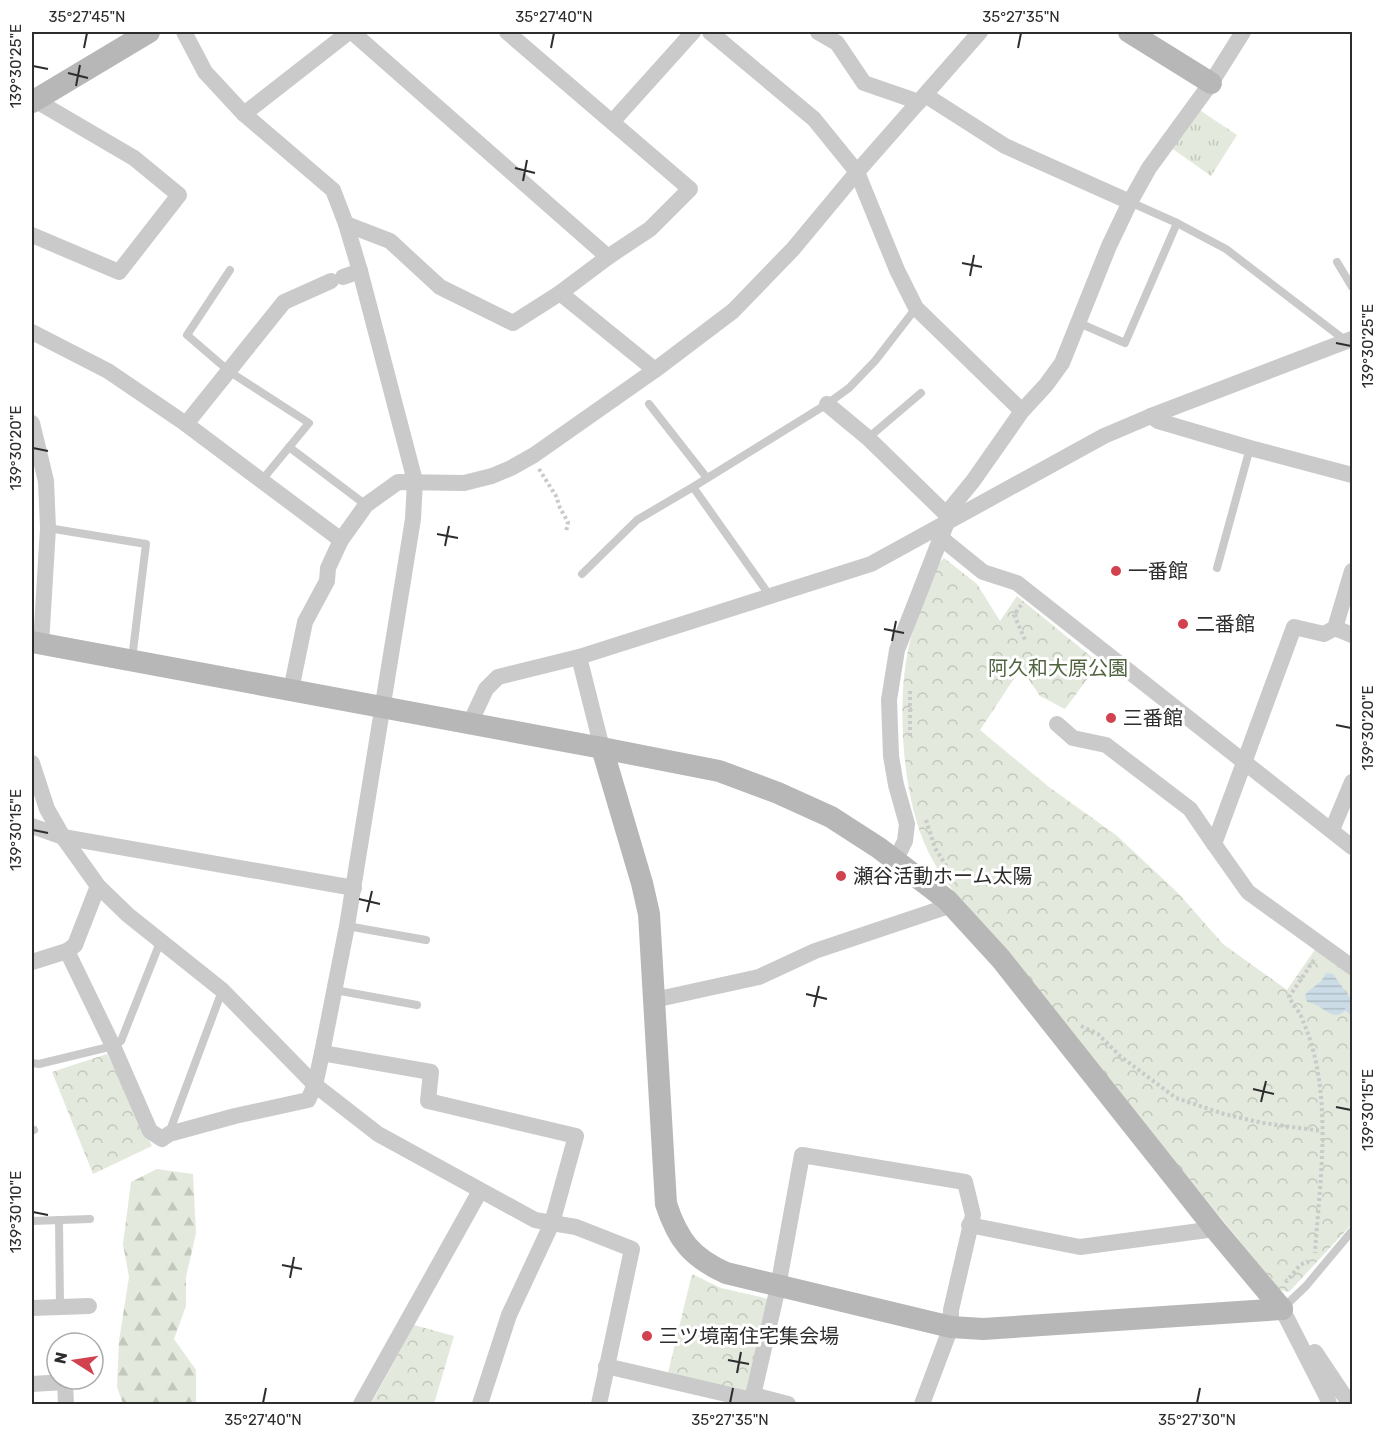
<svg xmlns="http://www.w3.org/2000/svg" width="1384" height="1436" font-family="Rubik,'Noto Sans JP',sans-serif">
<defs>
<pattern id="grass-tufts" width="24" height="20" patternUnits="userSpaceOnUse" patternTransform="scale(1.5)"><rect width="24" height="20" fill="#e3e9dc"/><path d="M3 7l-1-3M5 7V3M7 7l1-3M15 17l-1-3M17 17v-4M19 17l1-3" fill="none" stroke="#c3c8bd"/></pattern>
<pattern id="forest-firs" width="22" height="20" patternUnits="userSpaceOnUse" patternTransform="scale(1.5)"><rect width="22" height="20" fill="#e3e9dc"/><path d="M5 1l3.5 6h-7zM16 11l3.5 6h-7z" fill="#c3c8bd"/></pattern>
<pattern id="park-crowns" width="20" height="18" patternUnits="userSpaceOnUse" patternTransform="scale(1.5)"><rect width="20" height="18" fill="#e3e9dc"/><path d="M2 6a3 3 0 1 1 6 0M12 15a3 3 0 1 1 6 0" fill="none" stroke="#c3c8bd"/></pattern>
<pattern id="water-rules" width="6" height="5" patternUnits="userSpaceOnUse" patternTransform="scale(1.5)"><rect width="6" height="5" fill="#cbdce7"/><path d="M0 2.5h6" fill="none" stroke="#afbdc6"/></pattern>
</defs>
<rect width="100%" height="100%" fill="#fff"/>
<path fill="url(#grass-tufts)" d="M1198 109 1237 135 1211 176 1170 147Z"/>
<path fill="url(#forest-firs)" d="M157 1169 193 1174 196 1233 186 1277V1306L174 1339 196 1370V1404H123L117 1387 119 1341 129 1277 123 1244 131 1182Z"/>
<g fill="url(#park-crowns)">
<path d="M944 558 977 584 1000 621 1017 596 1099 663 1065 709 1040 696 1021 668 980 730 1049 787 1116 835 1178 893 1223 944 1287 990 1316 948 1352 974V1224L1289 1292 1280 1290 955 893C945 880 935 866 928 851 903 801 897 710 907 656 911 629 926 596 934 568Z"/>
<path d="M107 1054 152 1146 93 1174 52 1072Z"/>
<path d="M692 1274 721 1288 769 1299 747 1393 668 1373Z"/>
<path d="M414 1325 454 1336 434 1404H371Z"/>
</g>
<path fill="url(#water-rules)" d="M1326 973 1333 974 1350 998V1005C1332 1028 1326 1004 1307 1002L1305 995C1312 986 1321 985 1326 973Z"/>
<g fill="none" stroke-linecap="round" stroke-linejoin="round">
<path stroke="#cbdce7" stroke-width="6" d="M1348 1009 1352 1012"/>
<g stroke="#cacaca" stroke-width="4" stroke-dasharray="3 3" stroke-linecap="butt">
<path d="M539 469 556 496 560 508 568 522 566 532"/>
<path d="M1021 605 1014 615 1026 642"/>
<path d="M910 736V690"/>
<path d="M926 820 935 848 954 878"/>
<path d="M1314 960 1289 997C1293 1005 1300 1012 1303 1021 1334 1093 1320 1177 1315 1253"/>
<path d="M1081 1026 1098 1034 1120 1056 1176 1098 1224 1114 1263 1123 1322 1131"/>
<path d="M1285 1280 1287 1281 1300 1265 1308 1261"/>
</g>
<g stroke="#cacaca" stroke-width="8">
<path d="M1177 223 1226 249 1346 341"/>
<path d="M1337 262 1352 287"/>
<path d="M230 270 187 335 230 372 309 423 262 480"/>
<path d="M1079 323 1125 343 1177 223 1130 202"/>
<path d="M649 404 707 478"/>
<path d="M868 438 921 393"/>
<path d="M289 447 366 505"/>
<path d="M693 487 770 596"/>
<path d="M48 528 146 544 132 659"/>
<path d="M1217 568 1250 448"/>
<path d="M582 574 637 520 693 487 827 404 849 388 875 361 916 308"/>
<path d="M347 926 426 940"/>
<path d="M335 990 417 1005"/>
<path d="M32 1063 39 1064 113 1046 121 1041 161 940"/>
<path d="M32 1131 34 1130"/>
<path d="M169 1133 222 991"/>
<path d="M59 1220 60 1307"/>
<path d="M32 1221 90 1219"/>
<path d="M1283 1308 1306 1286 1352 1231"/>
</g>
<g stroke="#cacaca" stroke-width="16">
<path d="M352 32 608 257"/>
<path d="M710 32 814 119 857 172 897 270 916 308 1022 411"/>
<path d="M818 32 837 43 864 83 919 102"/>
<path d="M925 95 1005 146 1130 202"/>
<path d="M244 114 349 32"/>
<path d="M613 121 693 32"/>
<path d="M346 224 390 241 440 287 513 323 560 293 608 257 650 229 690 189 507 32"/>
<path d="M32 235 119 272 179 195 134 158 35 100"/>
<path d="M343 277 360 271"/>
<path d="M560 293 655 370"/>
<path d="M32 332 108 371 186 424 341 540"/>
<path d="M827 404 868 438 946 514"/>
<path d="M1151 416 1158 421 1250 448 1352 475"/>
<path d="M32 423 46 481 48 528 41 644"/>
<path d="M186 424 284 302 331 281"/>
<path d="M941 538 983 572 1017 583 1352 847"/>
<path d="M1352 571 1335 628 1324 634 1294 627 1214 844 1248 892 1352 967"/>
<path d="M1335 628 1352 635"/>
<path d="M579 657 602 748"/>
<path d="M291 690 305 622 327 581 328 568 341 540 366 505 398 482 464 483 492 476 511 468 534 455 655 370 733 311 793 249 857 172 980 32"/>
<path d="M470 723 486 689 498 677 579 657 871 564 1104 436 1151 416 1352 339"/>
<path d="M1057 724 1073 738 1106 745 1190 809 1214 844"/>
<path d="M32 763 47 809 63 837 98 886 128 915 222 990 315 1085 378 1134 535 1220 552 1223 509 1315 480 1404"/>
<path d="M32 826 63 837 354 888"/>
<path d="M1332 830 1352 782"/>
<path d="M896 859 905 841 907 824 896 785 891 756 889 700 897 650 947 522 946 514 973 481 1022 411 1046 385 1062 363 1109 246 1130 202 1149 168 1211 83 1243 32"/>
<path d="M98 886 75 945 67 951 113 1046 150 1131 162 1139 169 1134 235 1116 308 1100 315 1085 322 1053 347 926 413 519 415 481 360 271 346 224 333 190 244 114 205 72 184 32"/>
<path d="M32 962 67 951"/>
<path d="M654 1000 759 977 815 951 952 905"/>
<path d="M322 1053 431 1072 428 1101 576 1136 552 1223 576 1227 632 1249 599 1404"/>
<path d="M969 1225 1080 1247 1215 1229"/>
<path d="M32 1308 89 1306"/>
<path d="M1282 1309 1327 1397 1329 1404"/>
<path d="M1315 1352 1345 1397 1352 1398"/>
<path d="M606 1366 752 1400 778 1287 802 1155 965 1182 973 1215 951 1310V1327L922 1404"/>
<path d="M32 1384 65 1382 66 1404"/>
<path d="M753 1395 788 1404"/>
<path d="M361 1404 480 1191"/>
</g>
<g stroke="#b7b7b7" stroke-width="22">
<path d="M1129 32 1211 83"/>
<path d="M32 102 149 32"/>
<path d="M32 642 602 748 642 883 649 914 666 1204C678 1240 691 1257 726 1273L951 1327 983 1329 1282 1309"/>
<path d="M602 748 719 771 778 793 831 817 879 848 947 900 1001 959 1215 1229 1282 1309"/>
</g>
</g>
<path fill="none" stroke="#2d2d2d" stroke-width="2" d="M84 48 87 33M551 48 554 33M1018 48 1021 33M33 66 48 69M68 73 88 78M76 86 80 65M515 168 535 173M523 181 527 160M962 263 982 267M970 276 974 255M1336 343 1351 346M33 448 48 451M437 534 458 538M445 546 449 526M884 629 904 633M892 641 896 621M1336 725 1351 728M33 830 48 833M359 899 380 904M367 912 372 891M806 994 827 999M814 1007 819 986M1253 1089 1274 1094M1261 1102 1266 1081M1336 1107 1351 1110M33 1212 48 1215M282 1265 302 1269M290 1278 294 1257M728 1360 749 1364M737 1373 741 1352M263 1403 266 1388M730 1403 733 1388M1197 1403 1200 1388"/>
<g fill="#d1424e" stroke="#fff" stroke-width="2">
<circle cx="1116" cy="571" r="6"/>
<circle cx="1183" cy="624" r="6"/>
<circle cx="1111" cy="718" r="6"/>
<circle cx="841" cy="876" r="6"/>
<circle cx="647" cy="1336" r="6"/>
</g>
<g text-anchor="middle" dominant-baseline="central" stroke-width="6" stroke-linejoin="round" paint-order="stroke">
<g font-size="20" fill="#2d2d2d" stroke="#fff" text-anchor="start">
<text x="1128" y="571">一番館</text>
<text x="1195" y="624">二番館</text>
<text x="1123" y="718">三番館</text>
<text x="853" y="876">瀬谷活動ホーム太陽</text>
<text x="659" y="1336">三ツ境南住宅集会場</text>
</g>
<g font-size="20" fill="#516440" stroke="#fff">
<text x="1058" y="668">阿久和大原公園</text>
</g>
</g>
<rect width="1384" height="1436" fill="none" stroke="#ffffff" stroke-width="66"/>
<g transform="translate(75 1361) rotate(282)"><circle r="28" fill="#ffffff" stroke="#ababab" stroke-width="1.5"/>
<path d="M0-4.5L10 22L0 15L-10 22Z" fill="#d1424e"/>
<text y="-9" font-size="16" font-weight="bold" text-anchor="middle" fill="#2d2d2d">N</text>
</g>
<rect x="33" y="33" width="1318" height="1370" fill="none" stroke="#2d2d2d" stroke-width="2"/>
<g font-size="15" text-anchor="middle" fill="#2d2d2d">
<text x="87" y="22">35°27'45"N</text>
<text x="554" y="22">35°27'40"N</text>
<text x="1021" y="22">35°27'35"N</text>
<text transform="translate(16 66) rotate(-90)" y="5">139°30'25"E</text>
<text transform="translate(1368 346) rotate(-90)" y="5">139°30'25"E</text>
<text transform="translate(16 448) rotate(-90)" y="5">139°30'20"E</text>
<text transform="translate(1368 728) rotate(-90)" y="5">139°30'20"E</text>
<text transform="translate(16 830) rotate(-90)" y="5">139°30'15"E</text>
<text transform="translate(1368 1110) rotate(-90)" y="5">139°30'15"E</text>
<text transform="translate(16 1212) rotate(-90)" y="5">139°30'10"E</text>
<text x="263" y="1425">35°27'40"N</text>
<text x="730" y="1425">35°27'35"N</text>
<text x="1197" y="1425">35°27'30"N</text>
</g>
</svg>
